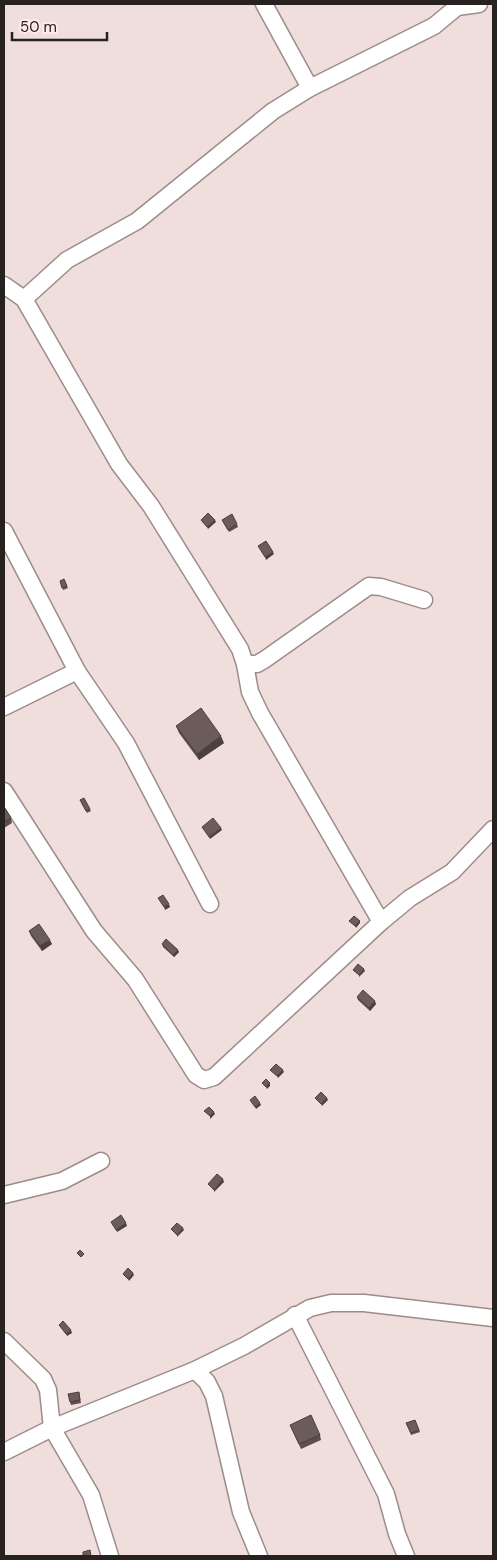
<svg xmlns="http://www.w3.org/2000/svg" width="497" height="1560" font-family="'DM Sans',sans-serif">
<rect width="100%" height="100%" fill="#efdedc"/>
<g fill="none" stroke-linecap="round" stroke-linejoin="round">
<defs>
<g id="minor">
<path d="M264 4 310 88"/>
<path d="M4 285 24 299 119 464 151 506 240 649 245 664 250 692 260 713 381 922"/>
<path d="M24 299 67 260 137 221 273 111 310 88 434 26 457 7 479 4"/>
<path d="M4 531 77 671 126 743 210 904"/>
<path d="M245 664H257L264 660 369 586 381 587 424 600"/>
<path d="M4 707 77 671"/>
<path d="M4 791 94 931 135 979 196 1075 204 1080 214 1077 381 922 410 898 452 872 493 829"/>
<path d="M4 1195 62 1181 101 1161"/>
<path d="M295 1315 386 1494 397 1534 406 1556"/>
<path d="M4 1341 43 1379 48 1390 52 1428 91 1495 110 1556"/>
<path d="M195 1370 207 1382 214 1396 241 1512 259 1556"/>
<path d="M4 1452 52 1428 195 1370 244 1346 310 1308 331 1303H364L493 1318"/>
</g>
</defs>
<use href="#minor" stroke="#9c8c8a" stroke-width="19"/>
<use href="#minor" stroke="#fff" stroke-width="16"/>
</g>
<g fill="#5c4f4d">
<path d="M222 520 237 524 238 527 229 532Z"/>
<path d="M64 579 68 588 63 590 60 581Z"/>
<path d="M176 726 224 743 199 760 179 733Z"/>
<path d="M81 802 90 809 91 811 87 813Z"/>
<path d="M4 807 11 818 12 823 4 828Z"/>
<path d="M29 931 52 944 42 951 31 936Z"/>
<path d="M162 944 179 952 174 957 163 947Z"/>
<path d="M357 997 376 1004 370 1011 358 1000Z"/>
<path d="M79 1392 81 1403 71 1405 70 1402Z"/>
<path d="M415 1420 420 1432 411 1435 406 1423Z"/>
<path d="M290 1425 320 1435 321 1440 301 1449Z"/>
</g>
<g fill="#4b403f">
<path d="M215 520 216 522 208 529 207 527Z"/>
<path d="M273 552 274 554 266 560 265 557Z"/>
<path d="M221 736 224 743 199 760 197 754Z"/>
<path d="M221 828 222 830 210 839 209 837Z"/>
<path d="M169 904 170 907 165 910 164 907Z"/>
<path d="M360 921V923L356 928 355 926Z"/>
<path d="M50 940 52 944 42 951 40 946Z"/>
<path d="M178 950 179 952 174 957 173 955Z"/>
<path d="M364 969 365 971 359 977V975Z"/>
<path d="M375 1001 376 1004 370 1011 369 1008Z"/>
<path d="M283 1070 284 1072 278 1078 277 1076Z"/>
<path d="M270 1083V1086L267 1089 266 1087Z"/>
<path d="M327 1098 328 1100 322 1106 321 1104Z"/>
<path d="M260 1103 261 1105 256 1109 255 1107Z"/>
<path d="M214 1112 215 1114 210 1119V1116Z"/>
<path d="M223 1179 224 1182 214 1192V1190Z"/>
<path d="M126 1223 127 1226 117 1232 116 1230Z"/>
<path d="M183 1228 184 1230 177 1237V1235Z"/>
<path d="M133 1273 134 1275 129 1281 128 1279Z"/>
<path d="M71 1330 72 1333 67 1336 66 1334Z"/>
</g>
<g fill="#6b5c5a" stroke="#4b403f">
<path d="M208 513 215 520 207 527 201 520Z"/>
<path d="M232 514 237 524 228 530 222 520Z"/>
<path d="M266 541 273 552 265 557 258 546Z"/>
<path d="M64 579 67 586 62 588 60 581Z"/>
<path d="M201 708 221 736 197 754 176 726Z"/>
<path d="M84 798 90 809 86 811 80 800Z"/>
<path d="M4 807 11 818 4 822Z"/>
<path d="M213 818 221 828 209 837 202 827Z"/>
<path d="M163 895 169 904 164 907 158 898Z"/>
<path d="M354 916 360 921 355 926 349 921Z"/>
<path d="M39 924 50 940 40 946 29 931Z"/>
<path d="M166 939 178 950 173 955 162 944Z"/>
<path d="M358 964 364 969 359 975 353 970Z"/>
<path d="M363 990 375 1001 369 1008 357 997Z"/>
<path d="M276 1064 283 1070 277 1076 270 1070Z"/>
<path d="M266 1079 270 1083 266 1087 262 1083Z"/>
<path d="M321 1092 327 1098 321 1104 315 1098Z"/>
<path d="M255 1096 260 1103 255 1107 250 1100Z"/>
<path d="M209 1107 214 1112 210 1116 204 1111Z"/>
<path d="M217 1174 223 1179 214 1190 208 1184Z"/>
<path d="M121 1215 126 1223 116 1230 111 1222Z"/>
<path d="M177 1223 183 1228 177 1235 171 1229Z"/>
<path d="M80 1250 84 1254 81 1257 77 1253Z"/>
<path d="M128 1268 133 1273 128 1279 123 1274Z"/>
<path d="M63 1321 71 1330 66 1334 59 1325Z"/>
<path d="M79 1392 80 1400 70 1402 68 1394Z"/>
<path d="M311 1415 320 1435 299 1444 290 1425Z"/>
<path d="M415 1420 419 1430 411 1433 406 1423Z"/>
<path d="M90 1550 91 1556H83V1552Z"/>
</g>
<rect width="497" height="1560" fill="none" stroke="#272120" stroke-width="10"/>
<path d="M12 32v8h95v-8" fill="none" stroke="#272120" stroke-width="2.5"/>
<text x="20" y="32" font-size="15" fill="#272120" stroke="#fdebe9" stroke-width="4" paint-order="stroke">50 m</text>
</svg>
